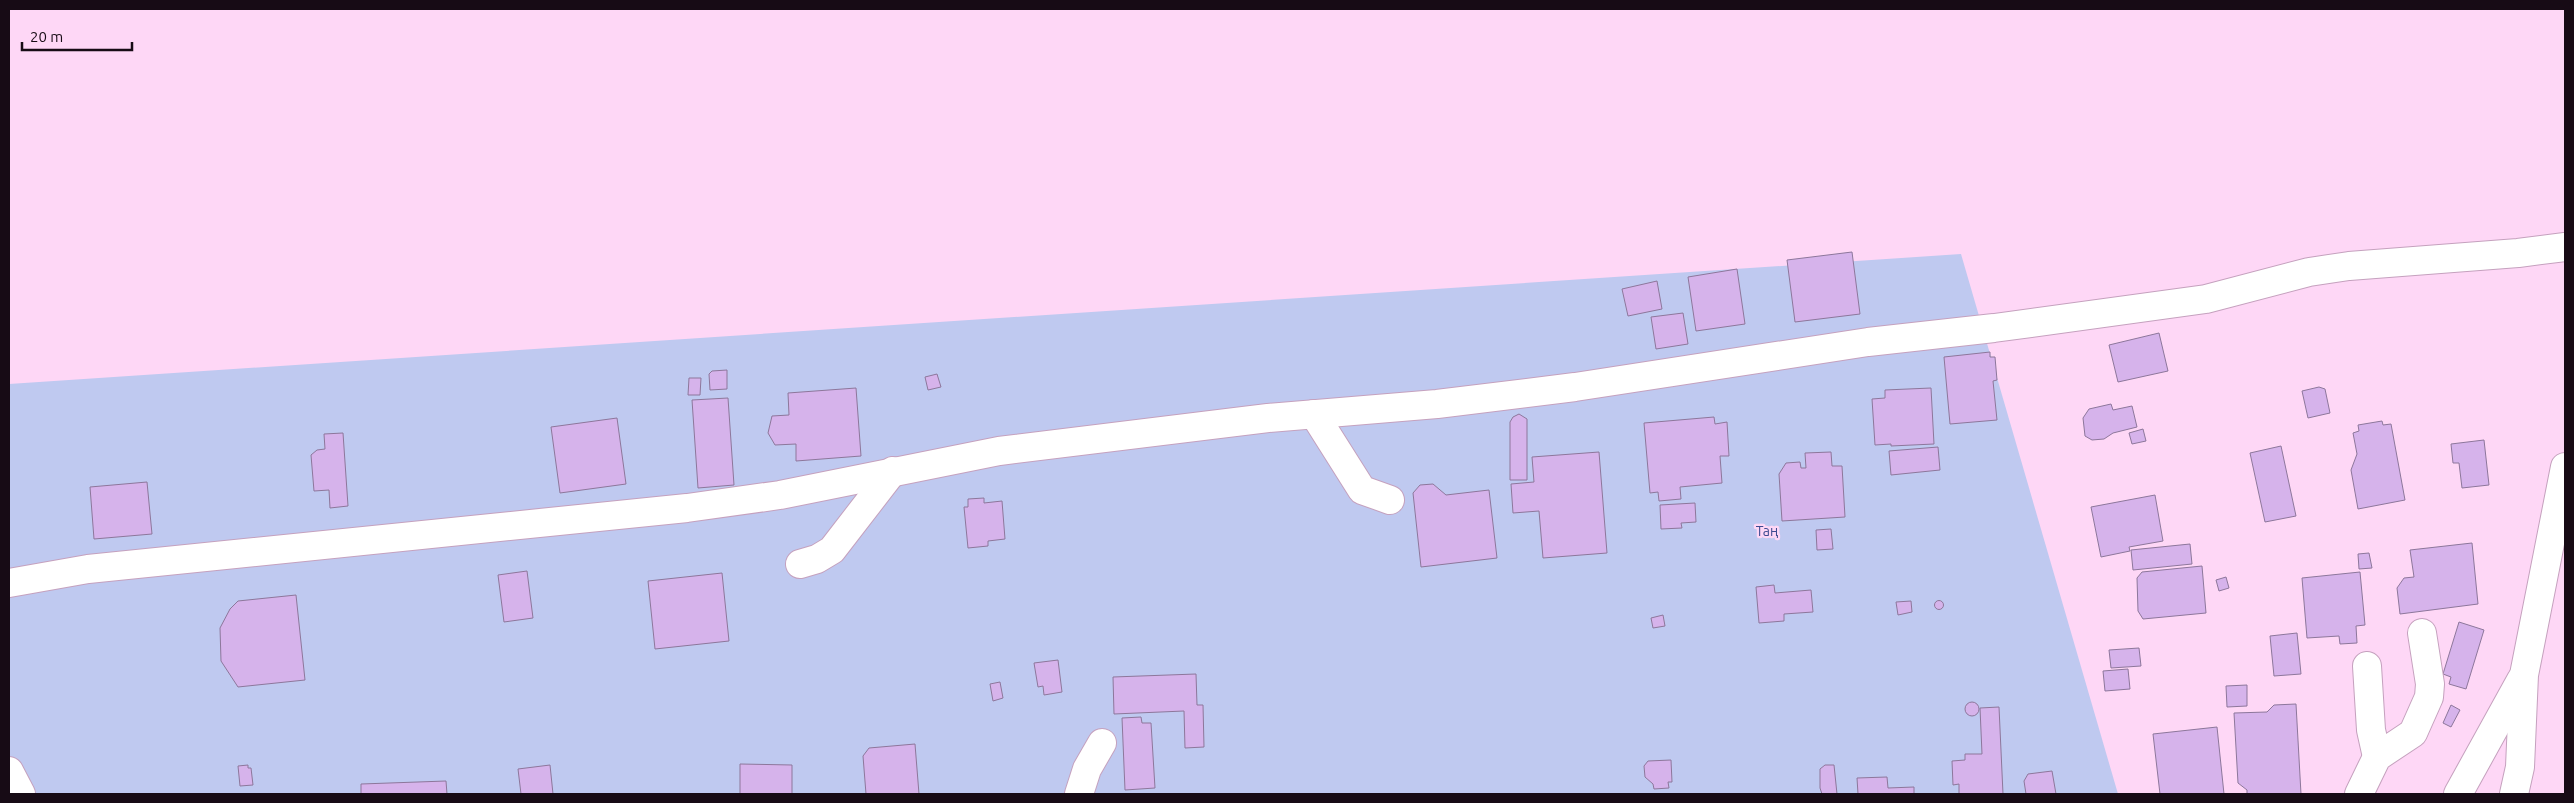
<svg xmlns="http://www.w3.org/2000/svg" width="2574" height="803" font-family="Ubuntu,sans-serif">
<rect width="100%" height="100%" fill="#fed7f6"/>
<path fill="#bfc9f0" d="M1961 254 2118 794H9V384Z"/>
<g fill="#d6b3eb" stroke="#8d779b">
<path d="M1852 252 1860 314 1795 322 1787 260Z"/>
<path d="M1737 269 1745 324 1696 331 1688 277Z"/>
<path d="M1657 281 1662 309 1628 316 1622 289Z"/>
<path d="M1683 313 1688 344 1656 349 1651 317Z"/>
<path d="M2159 333 2168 371 2118 382 2109 345Z"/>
<path d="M1990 352V357H1995L1997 380 1993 381 1997 420 1950 424 1944 357Z"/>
<path d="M727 370V389L710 390 709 374 712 371Z"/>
<path d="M937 374 941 387 928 390 925 377Z"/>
<path d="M689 378H701L700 395H688Z"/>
<path d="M2319 387 2325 389 2330 413 2308 418 2302 391Z"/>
<path d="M856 388 861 456 796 461V444L775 445 768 433 772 416 789 415 788 393Z"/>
<path d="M1931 388 1934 444 1891 446V444L1875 445 1872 399 1885 398V390Z"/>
<path d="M728 398 734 485 698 488 692 400Z"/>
<path d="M2111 404 2113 410 2132 406 2137 427 2113 433 2104 439 2092 440 2085 436 2083 418 2089 409Z"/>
<path d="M1519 414 1527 419V480H1510V422L1513 417Z"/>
<path d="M1714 417 1715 424 1727 422 1729 456H1720L1722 483 1680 487 1681 499 1659 501 1658 492 1650 493 1644 423Z"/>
<path d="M617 418 626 484 560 493 551 427Z"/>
<path d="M2382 421 2383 425 2391 424 2405 500 2358 509 2351 470 2357 454 2353 433 2359 431 2358 425Z"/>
<path d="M2143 429 2146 441 2132 444 2129 433Z"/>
<path d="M343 433 348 506 330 508 329 490 314 491 311 455 317 450 325 449 324 434Z"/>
<path d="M2484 440 2489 485 2462 488 2459 463H2453L2451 444Z"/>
<path d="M2281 446 2296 516 2265 522 2250 453Z"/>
<path d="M1938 447 1940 470 1891 475 1889 451Z"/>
<path d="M1599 452 1607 553 1543 558 1539 511 1513 513 1511 484 1534 482 1532 457Z"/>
<path d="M1831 452 1832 466H1842L1845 517 1782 521 1779 474 1786 463 1800 462 1801 468H1806L1805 453Z"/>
<path d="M147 482 152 534 94 539 90 487Z"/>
<path d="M1433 484 1446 495 1489 490 1497 558 1421 567 1413 493 1420 485Z"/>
<path d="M2155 495 2163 541 2129 547 2130 551 2101 557 2091 507Z"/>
<path d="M984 498V503L1002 501 1005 539 988 541V546L968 548 964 507H968V499Z"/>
<path d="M1695 503 1696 522 1681 523 1682 528 1661 529 1660 505Z"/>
<path d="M1831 529 1833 549 1817 550 1816 530Z"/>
<path d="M2472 543 2478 604 2400 614 2397 588 2404 578 2414 577 2410 550Z"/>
<path d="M2190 544 2192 564 2133 570 2131 550Z"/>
<path d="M2369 553 2372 568 2359 569 2358 554Z"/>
<path d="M2202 566 2206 613 2143 619 2138 611 2137 578 2142 572Z"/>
<path d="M527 571 533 618 504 622 498 575Z"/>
<path d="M2360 572 2365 625 2356 626 2357 643 2340 644 2339 636 2307 638 2302 578Z"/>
<path d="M722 573 729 641 655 649 648 581Z"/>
<path d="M2226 577 2229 588 2219 591 2216 580Z"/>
<path d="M1774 585 1775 593 1811 590 1813 612 1784 614V621L1759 623 1756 587Z"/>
<path d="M296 595 305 680 238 687 221 661 220 628 230 609 238 601Z"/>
<circle cx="1939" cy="605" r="4.5"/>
<path d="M1911 601 1912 612 1898 615 1896 602Z"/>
<path d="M1663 615 1665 626 1653 628 1651 618Z"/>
<path d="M2459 622 2484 630 2466 689 2449 684 2451 677 2443 674Z"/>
<path d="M2297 633 2301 674 2274 676 2270 636Z"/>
<path d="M2139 648 2141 666 2111 668 2109 650Z"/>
<path d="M1058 660 1062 692 1044 695 1043 686 1038 687 1034 663Z"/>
<path d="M2128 669 2130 689 2105 691 2103 671Z"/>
<path d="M1196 674 1197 705H1203L1204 747 1185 748 1184 711 1114 714 1113 677Z"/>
<path d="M1000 682 1003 698 993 701 990 684Z"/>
<path d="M2247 685V706L2227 707 2226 686Z"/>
<circle cx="1972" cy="709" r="7"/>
<path d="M2296 704 2301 794H2247V790L2238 783 2234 713 2267 712 2274 705Z"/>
<path d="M2451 705 2460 710 2451 727 2443 723Z"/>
<path d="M1999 707 2003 794H1959V784L1953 785 1952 761 1965 760V754H1982L1980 708Z"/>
<path d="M1141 717 1142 723H1151L1155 788 1125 790 1122 718Z"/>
<path d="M2217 727 2224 794H2160L2153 734Z"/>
<path d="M915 744 919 794H866L863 756 869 748Z"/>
<path d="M1671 760 1672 782H1668L1669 788 1654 789 1653 784 1645 777 1644 766 1648 761Z"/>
<path d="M740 764 792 765V794H740Z"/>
<path d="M248 765V768H251L253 785 240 786 238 766Z"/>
<path d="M550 765 553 794H521L518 769Z"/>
<path d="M1825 765H1834L1837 794H1822L1820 788V769Z"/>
<path d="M2052 771 2056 794H2026L2024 781 2028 774Z"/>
<path d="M1887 777 1888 788 1914 787V794H1858L1857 778Z"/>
<path d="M446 781 447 794H361V784Z"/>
</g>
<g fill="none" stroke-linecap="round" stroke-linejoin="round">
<defs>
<g id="minor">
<path d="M1314 414 1362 490 1390 500"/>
<path d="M800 564 817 559 832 550 893 471"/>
<path d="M9 583 88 569 687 508 780 495 999 451 1268 418 1437 404 1575 387 1868 342 1994 328 2206 299 2309 272 2349 266 2518 253 2565 247"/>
<path d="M2367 666 2371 730 2377 757"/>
<path d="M9 771 21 794"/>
<path d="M1079 794 1087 769 1102 743"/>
<path d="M2359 794 2377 757 2413 733 2429 697 2430 684 2422 633"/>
<path d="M2458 794 2521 680"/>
<path d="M2514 794 2520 767 2524 675 2565 467"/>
</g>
</defs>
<use href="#minor" stroke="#c5a1be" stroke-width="30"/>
<use href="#minor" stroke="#fff" stroke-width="28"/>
</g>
<g text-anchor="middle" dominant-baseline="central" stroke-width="4.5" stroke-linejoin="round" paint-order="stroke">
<g font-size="14" fill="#3e4b91" stroke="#fed7f6">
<text x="1767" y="531">Таң</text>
</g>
</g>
<rect width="2574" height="803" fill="none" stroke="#170b15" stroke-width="20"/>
<path d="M22 42v8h110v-8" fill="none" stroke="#170b15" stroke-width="2.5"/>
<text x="30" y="42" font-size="15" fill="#170b15" stroke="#fed7f6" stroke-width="4" paint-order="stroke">20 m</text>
</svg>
